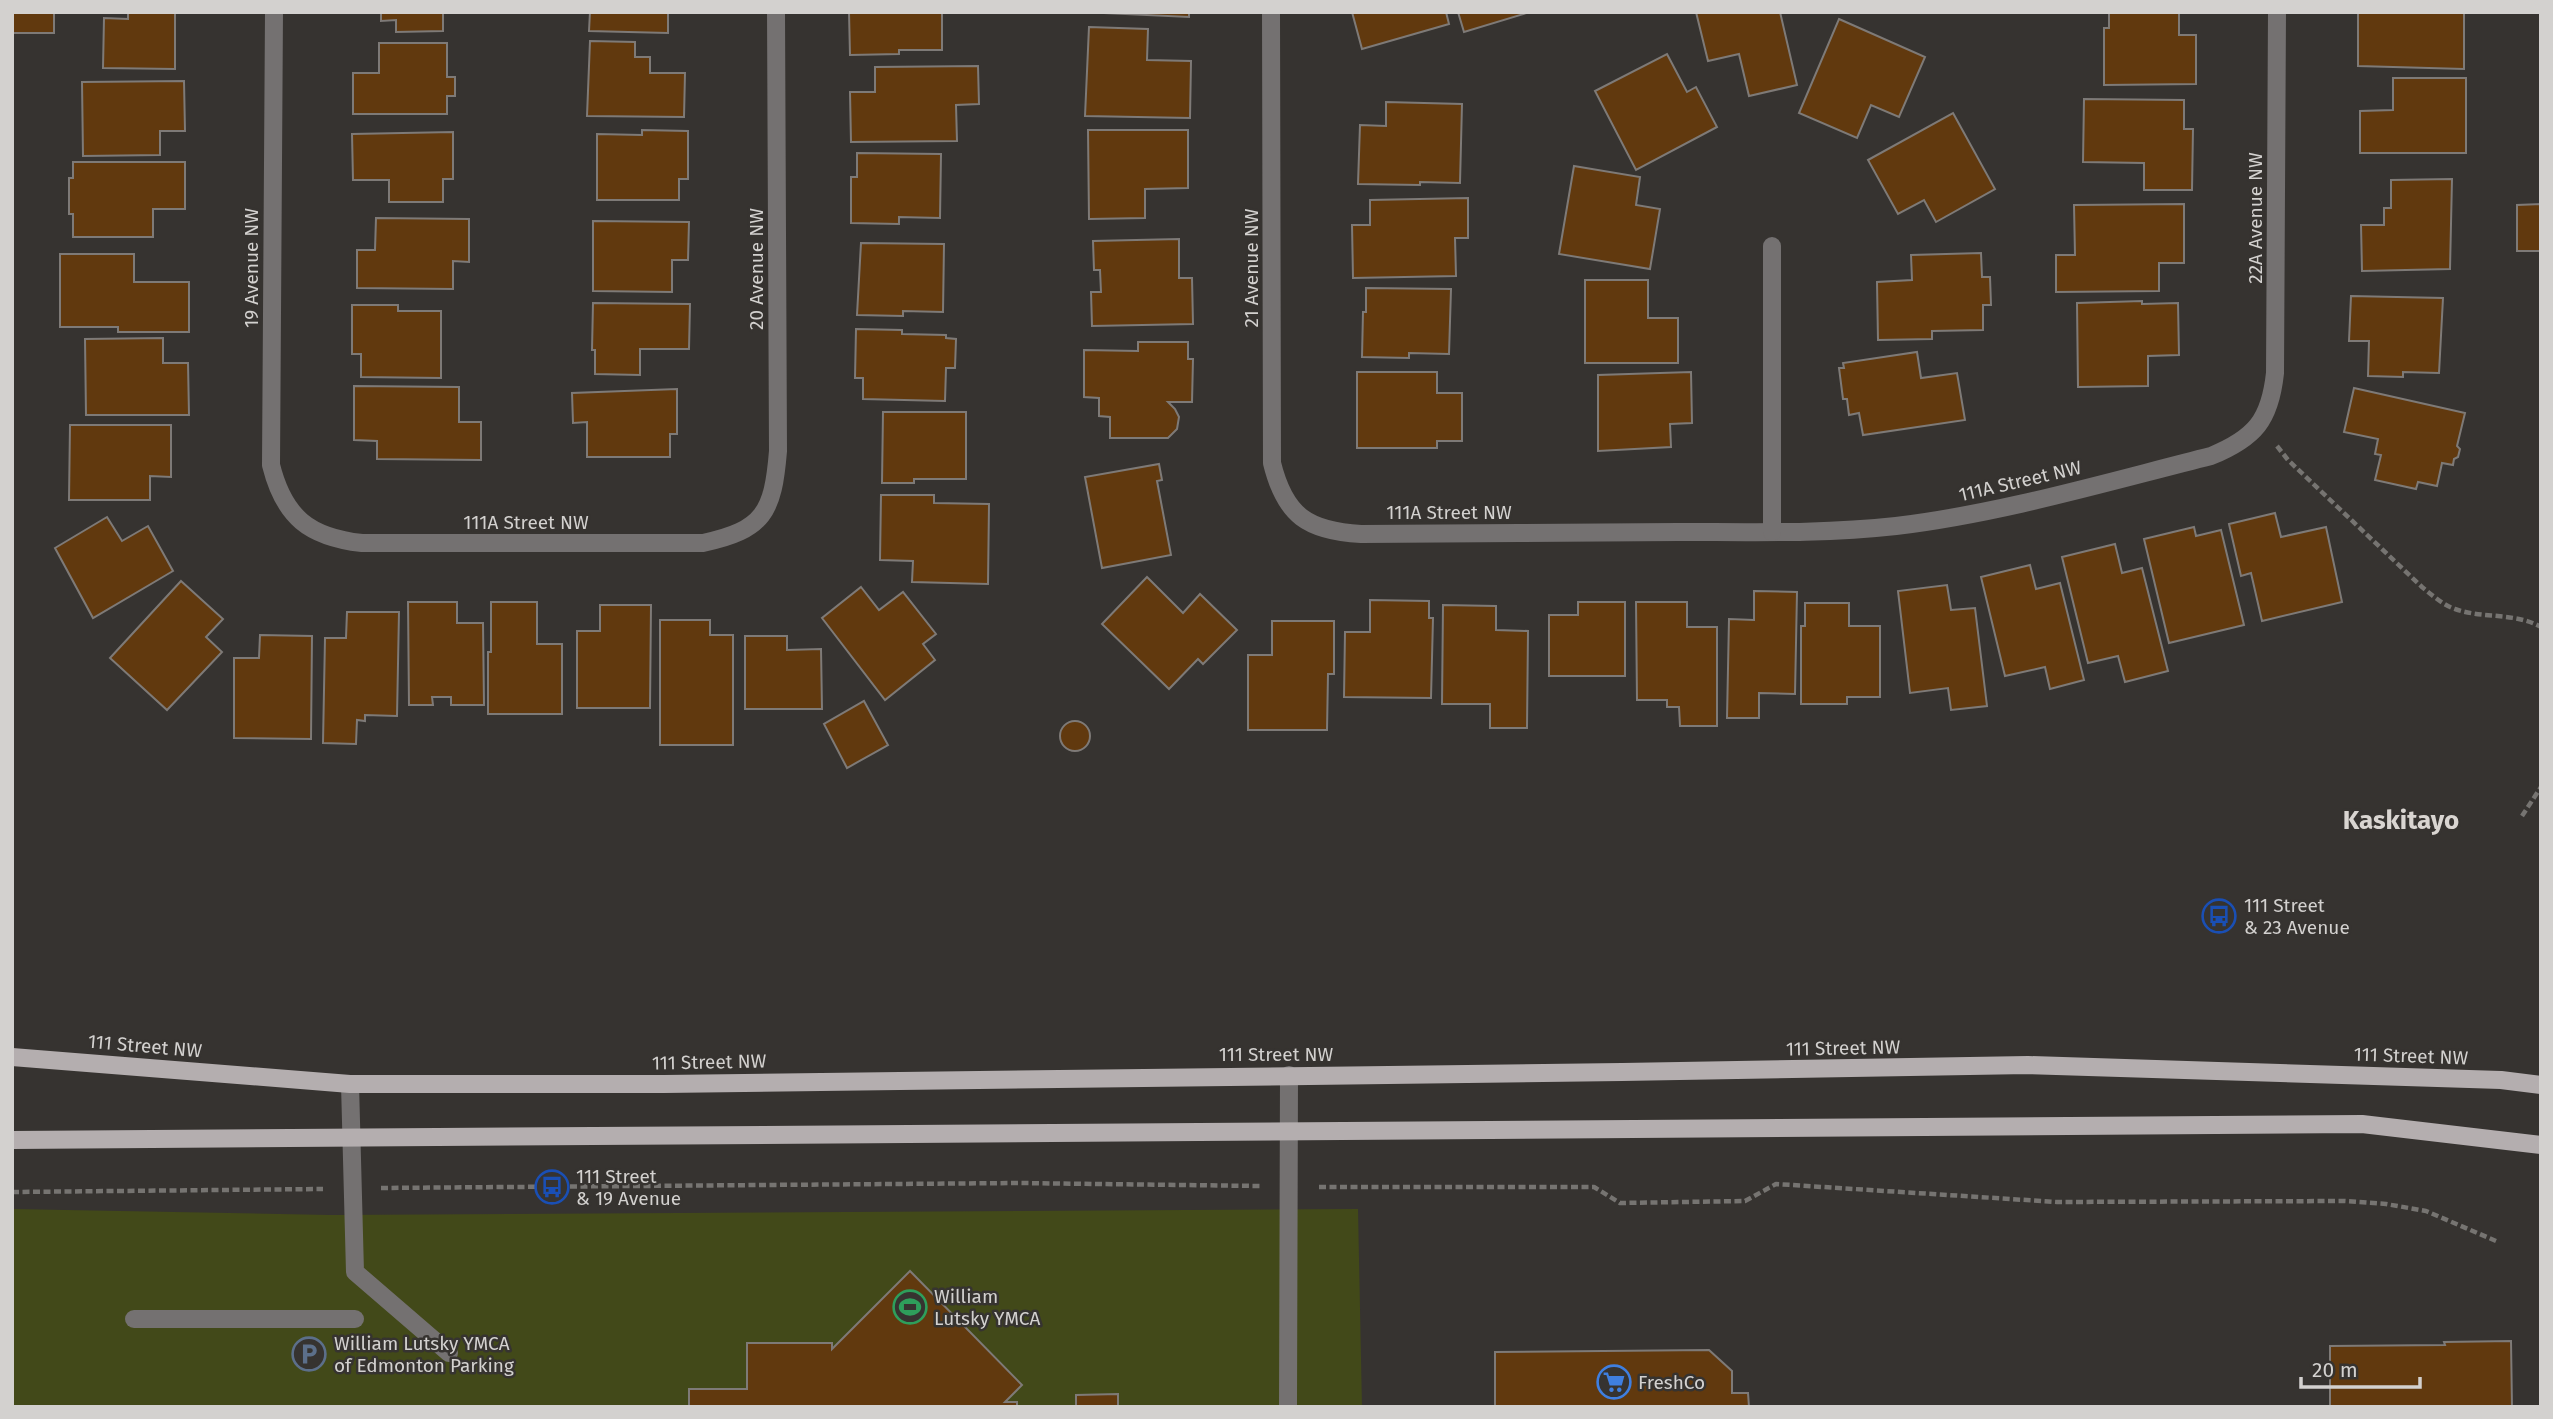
<svg xmlns="http://www.w3.org/2000/svg" width="2553" height="1419" font-family="'Fira Sans',sans-serif">
<rect width="100%" height="100%" fill="#363330"/>
<path fill="#424919" d="M12 1209 331 1215 1358 1209 1362 1407H12Z"/>
<g fill="#61390e" stroke="#7e7a77" stroke-width="2">
<rect x="12" y="12" width="42" height="21"/>
<path d="M128 12H175V69L103 68 104 18 128 19Z"/>
<path d="M381 12H443V31L396 32V20L381 21Z"/>
<path d="M590 12H668V33L589 31Z"/>
<path d="M849 12H942V50H899V54L850 55Z"/>
<path d="M1082 12H1189V17Z"/>
<path d="M1352 12H1446L1449 24 1362 49Z"/>
<path d="M1458 12H1530L1464 32Z"/>
<path d="M1696 12H1780L1797 85 1749 96 1739 54 1708 61Z"/>
<path d="M2109 12H2179V35H2196V84L2104 85V28H2109Z"/>
<path d="M2358 12H2464V69L2358 66Z"/>
<path d="M1839 19 1925 57 1899 117 1871 105 1857 138 1799 113Z"/>
<path d="M1089 27 1148 29 1147 60 1191 61 1190 118 1085 116Z"/>
<path d="M590 41 635 42V57H650V73H685L684 117 587 116Z"/>
<path d="M379 43H447V77H455V96H447V114H353V73H379Z"/>
<path d="M1667 54 1687 92 1696 87 1717 127 1636 170 1595 91Z"/>
<path d="M978 66 979 104 956 105 957 141 851 142 850 92H875V67Z"/>
<path d="M2393 78H2466V153H2360V111L2393 110Z"/>
<path d="M184 81 185 131H160V155L83 156 82 82Z"/>
<path d="M2084 99 2184 100V129H2193L2192 190H2144V163L2083 162Z"/>
<path d="M1386 102 1462 104 1460 183 1420 182V185L1358 184 1360 125 1386 126Z"/>
<path d="M1953 113 1995 189 1936 222 1924 200 1898 214 1868 160Z"/>
<path d="M642 130 688 131V179H679V200H597V134L642 135Z"/>
<path d="M1088 130H1188V188L1145 189V218L1089 219Z"/>
<path d="M453 132V179H443V202H389V180H353L352 134Z"/>
<path d="M857 153 941 154 940 218 899 217V224L851 223V177H857Z"/>
<path d="M73 162H185V209H153V237H73V214H69V178H73Z"/>
<path d="M1574 166 1640 177 1636 205 1660 209 1650 269 1559 254Z"/>
<path d="M2452 179 2450 269 2362 271 2361 225H2384V208H2391V180Z"/>
<path d="M1468 198V238H1455L1456 276 1353 278 1352 225H1370V200Z"/>
<path d="M2184 204V263H2159V291L2056 292V255H2075L2074 205Z"/>
<path d="M2541 204V251H2517V205Z"/>
<path d="M376 218 469 219V262L453 261V289L357 288V250H375Z"/>
<path d="M593 221 689 222 688 260H672V292L593 291Z"/>
<path d="M1179 239V278H1192L1193 324 1092 326 1091 292H1101L1100 270H1094L1093 241Z"/>
<path d="M861 243 944 244 943 312 903 311V316L857 315Z"/>
<path d="M1981 253 1982 277H1990L1991 305H1983V330L1932 331V339L1878 340 1877 282 1912 280 1911 255Z"/>
<path d="M60 254H134V282H189V332H118V327H60Z"/>
<path d="M1585 280H1648V318H1678V363H1585Z"/>
<path d="M1366 288 1451 289 1449 354 1409 353V358L1362 357 1363 312H1366Z"/>
<path d="M2351 296 2443 298 2439 373 2403 372V377L2368 376 2369 341H2349Z"/>
<path d="M2142 301V304L2178 303 2179 355 2148 356V386L2078 387 2077 303Z"/>
<path d="M593 303 690 304 689 349H640V375L595 374V350H592Z"/>
<path d="M352 305H398V311H441V378L361 377V354H352Z"/>
<path d="M856 329 902 330V334L946 335V338L956 339 955 368H946L945 401 863 399V378H855Z"/>
<path d="M163 338V363H188L189 415H86L85 339Z"/>
<path d="M1138 342H1188V359H1193L1192 402H1168L1175 409 1179 417 1177 429 1168 438H1110V417L1099 416V398L1084 397V350L1138 351Z"/>
<path d="M1917 352 1921 378 1957 373 1965 420 1863 435 1859 413 1849 415 1847 399H1843L1839 368H1844L1843 363Z"/>
<path d="M1357 372H1437V393H1462V441H1437V448H1357Z"/>
<path d="M1691 372 1692 423 1670 424 1671 447 1598 451V375Z"/>
<path d="M354 386 459 387V422H481V460L377 459V441L354 440Z"/>
<path d="M2354 388 2465 413 2457 446 2460 449 2458 457 2454 459 2453 465 2442 463 2437 486 2418 482 2416 489 2375 480 2381 455 2375 454 2378 439 2344 432Z"/>
<path d="M677 389V434H670V457H587V422L573 423 572 393Z"/>
<path d="M883 412H966V479H914V483H882Z"/>
<path d="M70 425H171V477L150 476V500H69Z"/>
<path d="M1159 464 1162 480 1157 481 1171 555 1102 568 1085 477Z"/>
<path d="M881 495H934V503L989 504 988 584 912 582 913 561 880 560Z"/>
<path d="M2275 513 2281 537 2326 527 2342 602 2262 621 2251 573 2241 576 2229 524Z"/>
<path d="M107 517 122 541 148 526 173 571 93 618 55 548Z"/>
<path d="M2194 527 2196 536 2221 530 2244 625 2169 643 2144 539Z"/>
<path d="M2115 544 2122 573 2142 568 2168 671 2125 682 2118 656 2088 663 2062 557Z"/>
<path d="M2030 565 2036 589 2060 583 2084 680 2050 689 2045 667 2005 676 1981 577Z"/>
<path d="M1147 577 1183 613 1200 594 1237 630 1203 664 1198 659 1169 689 1102 624Z"/>
<path d="M181 581 223 619 206 637 222 652 167 710 110 658Z"/>
<path d="M1947 585 1951 610 1975 608 1987 706 1951 710 1948 688 1910 693 1898 591Z"/>
<path d="M861 587 879 610 903 592 936 634 923 644 935 660 885 700 822 618Z"/>
<path d="M1754 591 1797 592 1795 694 1759 693V718H1727L1729 619 1754 620Z"/>
<path d="M1370 600 1429 601V618H1433L1431 698 1344 697 1345 632H1370Z"/>
<path d="M408 602H457V623H483L484 705H451V697H432L433 705H409Z"/>
<path d="M491 602H537V644H562V714H488V652H491Z"/>
<path d="M1578 602H1625V676H1549V615H1578Z"/>
<path d="M1636 602H1687V627H1717V726H1680L1679 707H1667V700H1637Z"/>
<path d="M1805 603H1849V626H1880V697H1847V704H1801V626H1805Z"/>
<path d="M600 605H651L650 708H577V631H600Z"/>
<path d="M1443 605 1496 606V630L1528 631 1527 728H1490V704H1442Z"/>
<path d="M347 612H399L397 716 365 715V721L357 720 356 744 323 743 325 638H346Z"/>
<path d="M660 620H710V635H733V745H660Z"/>
<path d="M1272 621H1334V674H1328L1327 730H1248V655H1272Z"/>
<path d="M260 635 312 636 311 739 234 738V658H259Z"/>
<path d="M745 636H787V650L821 649 822 709H745Z"/>
<path d="M864 701 888 745 847 768 824 724Z"/>
<circle cx="1075" cy="736" r="15"/>
<path d="M910 1271 1022 1385 1005 1402H1017V1407H689V1389H747V1343H832V1349Z"/>
<path d="M2511 1341 2512 1407H2330V1346L2445 1345 2444 1342Z"/>
<path d="M1709 1350 1732 1371V1393H1748L1749 1407H1495V1352Z"/>
<path d="M1118 1394V1407H1076V1395Z"/>
</g>
<g fill="none" stroke-linecap="round" stroke-linejoin="round">
<g stroke="#767471" stroke-width="4.5" stroke-dasharray="7 3.5" stroke-linecap="butt">
<path d="M2277 446 2288 460 2422 587C2432 595 2443 605 2455 609 2483 619 2514 612 2541 627"/>
<path d="M2522 816 2541 787"/>
<path d="M1319 1187H1594L1620 1203 1745 1201 1776 1184 2057 1202 2344 1201 2386 1204 2426 1211 2496 1241"/>
<path d="M381 1188 1019 1183 1261 1186"/>
<path d="M12 1192 323 1189"/>
</g>
<g stroke="#747171" stroke-width="18">
<path d="M274 12 271 465C284 517 309 537 362 543H703C764 530 773 512 778 451L776 12"/>
<path d="M1271 12 1272 463C1285 516 1308 531 1361 534 1467 533 1573 533 1679 532 1751 532 1824 534 1896 526 2003 513 2107 482 2211 456 2255 438 2270 420 2275 373L2277 12"/>
<path d="M1772 246V532"/>
<path d="M350 1084 355 1272 449 1353"/>
<path d="M134 1319H355"/>
<path d="M1288 1407 1289 1075"/>
</g>
<g stroke="#b4aeaf" stroke-width="18">
<path d="M12 1057 350 1084H664L1622 1072 2028 1065 2501 1080 2541 1085"/>
<path d="M12 1140 2362 1124 2541 1145"/>
</g>
</g>
<defs>
<symbol id="bus-ring" viewBox="-11 -11 22 22"><circle r="9.5" fill="#363330" stroke="#1a4fb4" stroke-width="1.5"/><path d="M-5-6H5V4H4V6H2V4H-2V6H-4V4H-5ZM-3.5-4V0h7V-4ZM-3.5 1.2v1.5H-2V1.2ZM2 1.2v1.5H3.5V1.2Z" fill="#1a4fb4"/></symbol>
<symbol id="stadium-ring" viewBox="-11 -11 22 22"><circle r="9.5" fill="#363330" stroke="#2e9e5b" stroke-width="1.5"/><path d="M0-5a6.5 5 0 1 0 0 10a6.5 5 0 1 0 0-10ZM-3.5-1.8h7v3.6h-7Z" fill="#2e9e5b"/></symbol>
<symbol id="parking-ring" viewBox="-11 -11 22 22"><circle r="9.5" fill="#363330" stroke="#5c6f8a" stroke-width="1.5"/><path d="M-3.5-5.5H1a3.5 3.5 0 0 1 0 7H-1V5.5H-3.5ZM-1-3.4V-.6H.8a1.4 1.4 0 0 0 0-2.8Z" fill="#5c6f8a"/></symbol>
<symbol id="supermarket-ring" viewBox="-11 -11 22 22"><circle r="9.5" fill="#363330" stroke="#3f7fe0" stroke-width="1.5"/><path d="M-6-5.5h2.5l.6 2H6L4.5 2H-2.5L-4.4-4H-6ZM-1.5 3.2a1.3 1.3 0 1 0 .1 0ZM3 3.2a1.3 1.3 0 1 0 .1 0Z" fill="#3f7fe0"/></symbol>
</defs>
<g fill-rule="evenodd">
<use href="#bus-ring" x="2200" y="897" width="38" height="38"/>
<use href="#bus-ring" x="533" y="1168" width="38" height="38"/>
<use href="#stadium-ring" x="891" y="1288" width="38" height="38"/>
<use href="#parking-ring" x="290" y="1335" width="38" height="38"/>
<use href="#supermarket-ring" x="1595" y="1363" width="38" height="38"/>
</g>
<g text-anchor="middle" dominant-baseline="central" stroke-width="5" stroke-linejoin="round" paint-order="stroke">
<g font-size="19" fill="#d3d1cf" stroke="#363330">
<text transform="translate(2255 218) rotate(-90)">22A Avenue NW</text>
<text transform="translate(251 268) rotate(-90)">19 Avenue NW</text>
<text transform="translate(1251 268) rotate(-90)">21 Avenue NW</text>
<text transform="translate(756 269) rotate(-90)">20 Avenue NW</text>
<text transform="translate(2020 481) rotate(-13)">111A Street NW</text>
<text x="1449" y="512">111A Street NW</text>
<text x="526" y="522">111A Street NW</text>
<text transform="translate(145 1046) rotate(5)">111 Street NW</text>
<text transform="translate(1843 1048) rotate(-1)">111 Street NW</text>
<text x="1276" y="1054">111 Street NW</text>
<text transform="translate(2411 1056) rotate(2)">111 Street NW</text>
<text transform="translate(709 1062) rotate(-1)">111 Street NW</text>
</g>
<g font-size="19" fill="#d3d1cf" stroke="#363330" text-anchor="start">
<text x="2244" y="905">111 Street<tspan x="2244" dy="22">&amp; 23 Avenue</tspan></text>
<text x="576" y="1176">111 Street<tspan x="576" dy="22">&amp; 19 Avenue</tspan></text>
<text x="934" y="1296">William<tspan x="934" dy="22">Lutsky YMCA</tspan></text>
<text x="334" y="1343">William Lutsky YMCA<tspan x="334" dy="22">of Edmonton Parking</tspan></text>
<text x="1638" y="1382">FreshCo</text>
</g>
<g font-size="26" font-weight="bold" fill="#d9d5d1" stroke="#363330">
<text x="2401" y="820">Kaskitayo</text>
</g>
</g>
<rect width="2553" height="1419" fill="none" stroke="#d3d1cf" stroke-width="28"/>
<path d="M2301 1377v10h119v-10" fill="none" stroke="#d3d1cf" stroke-width="3.5"/>
<text x="2312" y="1377" font-size="21" fill="#d3d1cf" stroke="#363330" stroke-width="5" paint-order="stroke">20 m</text>
</svg>
